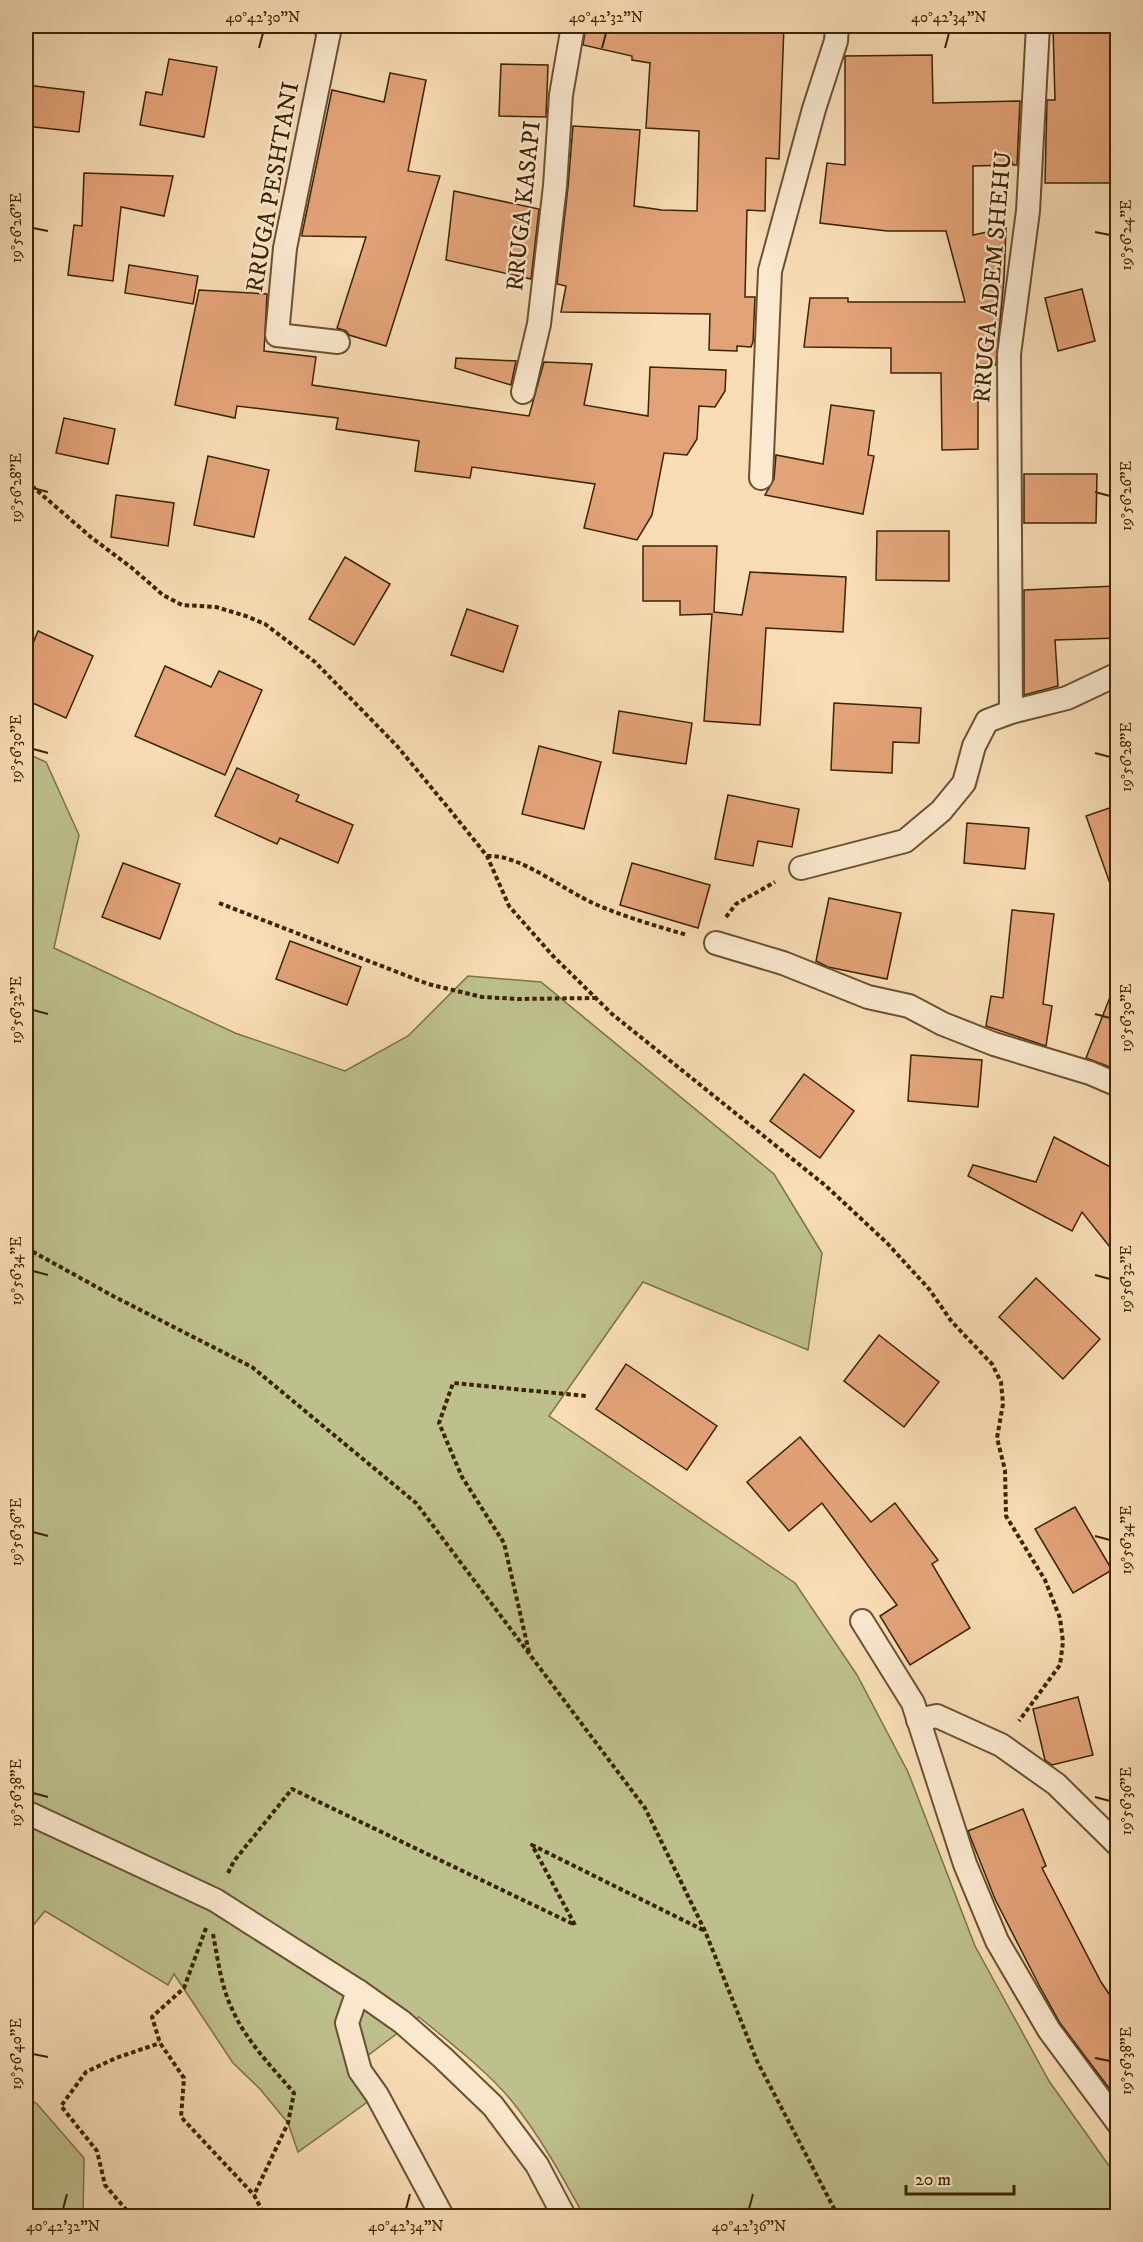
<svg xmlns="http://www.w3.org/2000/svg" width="1143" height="2242" font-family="'IM FELL DW Pica',serif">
<rect width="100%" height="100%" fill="#f7dcb5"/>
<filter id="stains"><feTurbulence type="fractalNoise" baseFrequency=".00333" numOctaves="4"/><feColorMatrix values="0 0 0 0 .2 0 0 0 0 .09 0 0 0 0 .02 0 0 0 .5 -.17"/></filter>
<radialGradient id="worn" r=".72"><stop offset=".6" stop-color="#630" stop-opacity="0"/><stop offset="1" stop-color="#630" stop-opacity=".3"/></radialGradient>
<g fill="#bdc08d" stroke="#7c7248" stroke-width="1.5">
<path d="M26 753 46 762 79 835 54 948 235 1033 345 1071 408 1036 468 976 541 982 774 1174 822 1253 808 1350 643 1282 549 1416 795 1583 857 1675 908 1772 975 1946 1049 2081 1117 2177V2216H584C562 2176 540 2136 511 2100 487 2071 448 2041 419 2017L358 2063 377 2095 298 2152 288 2123 260 2089 233 2063 174 1974 168 1985 45 1911 26 1934Z"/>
<path d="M26 2096 37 2104 84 2158 83 2216H26Z"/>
</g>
<g fill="#e3a378" stroke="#3b2402" stroke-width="1.5">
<path d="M586 26H784L779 159 766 158 765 211 747 210 745 297H755L753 342 751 347 737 346V351L709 350 710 314 561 312 566 286 557 284 568 187 573 126 640 130 634 206 662 210 697 211 699 131 646 128 650 63 632 60V56L583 45Z"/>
<path d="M1053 26H1118V183H1045L1047 100H1055Z"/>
<path d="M932 55 933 103 1020 101 1017 165H1013L1010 154 1009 165 973 166V235L1006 228 1004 279 996 365 978 364V449L942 450 941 373H891V348L804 347 810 298H848V302H965L946 231H887L820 223 827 163 845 165V56Z"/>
<path d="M169 59 217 67 204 137 140 125 146 92 162 95Z"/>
<path d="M501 64 548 65 546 117 499 116Z"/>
<path d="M390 73 426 80 408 171 440 176 386 346 349 335 346 331 337 328 366 237 302 236V234L332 90 384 102Z"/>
<path d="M26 85 84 92 79 132 26 126Z"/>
<path d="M84 173 173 176 164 216 121 207 113 281 68 275 74 225 82 226Z"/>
<path d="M454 191 539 209 531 279 446 260Z"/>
<path d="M129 265 198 276 193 304 125 293Z"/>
<path d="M1082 289 1095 341 1058 351 1045 298Z"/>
<path d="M199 290 267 294 264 351 316 357 312 385 529 416 544 362 592 364 584 405 648 416 650 367 726 370 725 391 715 407 699 406 697 439 687 455 664 453 652 515 637 540 584 528 595 484 472 467 470 478 415 471 419 441 336 429 338 418 237 406 235 418 175 405Z"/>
<path d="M456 358 516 361 511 385 455 368Z"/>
<path d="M831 405 874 411 868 455 874 456 863 514 765 495 774 479 776 455 823 464Z"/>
<path d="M64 418 115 429 108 464 56 453Z"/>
<path d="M208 456 269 470 254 537 194 525Z"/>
<path d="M1024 474H1097L1096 523H1024Z"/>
<path d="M116 495 174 503 168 546 111 537Z"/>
<path d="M877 531H949V581L876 580Z"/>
<path d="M643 546H717L714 612 742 615 750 572 846 577 843 632 766 628 760 725 704 721 712 614 680 615V601H643Z"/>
<path d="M345 557 390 584 354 645 309 619Z"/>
<path d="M1116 586 1118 638 1055 640 1058 686 1024 695V590Z"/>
<path d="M467 609 518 626 503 672 451 655Z"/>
<path d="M38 631 93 656 66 718 26 700V660Z"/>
<path d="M165 666 211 687 219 671 262 690 225 775 135 736Z"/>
<path d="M834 703 921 708 919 743 893 742 892 773 831 770Z"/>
<path d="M619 711 692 723 686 764 613 753Z"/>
<path d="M539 746 601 762 584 829 522 814Z"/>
<path d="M237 768 299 795 296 801 353 825 338 863 280 838 277 844 215 816Z"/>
<path d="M728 795 799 809 792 847 758 841 753 866 715 859Z"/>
<path d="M1118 805V891L1113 892 1086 816Z"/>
<path d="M967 823 1029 828 1025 869 964 863Z"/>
<path d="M123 863 180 884 160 939 102 917Z"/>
<path d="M632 863 710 885 698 928 620 905Z"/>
<path d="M829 898 901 913 887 979 828 967 816 961Z"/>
<path d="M1012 910 1054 914 1043 1004 1052 1006 1046 1046 986 1026 991 996 1003 998Z"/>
<path d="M290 941 361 967 347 1005 276 979Z"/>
<path d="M1116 982 1118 983V1070L1086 1058Z"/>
<path d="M911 1055 982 1060 978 1107 908 1101Z"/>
<path d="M804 1074 854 1111 820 1158 770 1121Z"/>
<path d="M1054 1137 1118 1171V1257L1082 1212 1072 1231 968 1176 973 1165 1036 1182Z"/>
<path d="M1036 1278 1100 1339 1063 1379 999 1317Z"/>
<path d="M879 1335 939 1382 904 1427 844 1381Z"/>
<path d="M626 1364 717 1426 687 1470 596 1409Z"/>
<path d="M800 1437 871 1522 895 1503 938 1560 932 1564 970 1628 910 1665 880 1616 897 1605 822 1503 789 1531 747 1482Z"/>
<path d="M1075 1507 1112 1570 1073 1593 1035 1529Z"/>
<path d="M1078 1697 1093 1755 1052 1765 1045 1760 1033 1709Z"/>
<path d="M1023 1809 1046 1866 1042 1868 1101 1982 1118 2007V2100L1060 2023 1040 1987 995 1899 972 1841 968 1831Z"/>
</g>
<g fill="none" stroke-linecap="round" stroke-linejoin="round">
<defs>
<g id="lane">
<path d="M324 26 329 32 285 248 277 335 338 342"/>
<path d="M523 392 539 324 555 186 561 95 573 26"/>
<path d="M761 478 770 271 814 109 836 41 837 26"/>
<path d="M1011 712 1009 354 1028 211 1038 26"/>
<path d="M801 868 905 841 941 811 964 783 974 746 987 721 1011 712 1067 698 1118 674"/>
<path d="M716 943 783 963 868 997 909 1006 943 1024 994 1044 1090 1073 1118 1085"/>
<path d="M862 1621 913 1703 965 1864 997 1941 1049 2030 1118 2123"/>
<path d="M918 1720 937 1716 1001 1745 1056 1784 1118 1845"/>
<path d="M26 1812 215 1900 358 1991 402 2022 443 2058 493 2106 537 2165 564 2216"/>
<path d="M358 1991 347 2023 360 2071 377 2095 442 2216"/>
</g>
</defs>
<use href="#lane" stroke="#6a522f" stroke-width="26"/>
<g stroke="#3b2402" stroke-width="4" stroke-dasharray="4.5 3" stroke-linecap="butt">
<path d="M26 481 92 538 132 568 163 595 182 605 216 607 246 616 265 624 315 662 397 746 450 810 487 856 509 906 553 956 612 1014 826 1186 887 1243 929 1289 952 1322 992 1364 1001 1382 1003 1404 997 1438 1005 1470 1006 1516 1045 1580 1060 1618 1063 1642 1060 1665 1019 1721"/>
<path d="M487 856C520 854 563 890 595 904 625 917 656 926 687 935"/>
<path d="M219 903 428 984 482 997 519 999 595 998"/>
<path d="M726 917 736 904 775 882"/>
<path d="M26 1248 113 1296 252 1367 416 1503 645 1808 705 1931 757 2061 838 2216"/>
<path d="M529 1652 504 1543 462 1477 439 1423 453 1383 586 1396"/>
<path d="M228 1873 234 1861 292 1789 575 1925 532 1845 705 1931"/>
<path d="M206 1928 184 1988 152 2017 160 2043 184 2078 181 2117 254 2195 265 2216"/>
<path d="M213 1934C218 1960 221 1987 233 2011 247 2042 272 2067 294 2093L288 2123 254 2195"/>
<path d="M124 2216 128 2212 105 2185 97 2151 61 2106 86 2072 116 2058 160 2043"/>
</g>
<use href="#lane" stroke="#fae8cf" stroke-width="22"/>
</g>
<path fill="none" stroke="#3b2402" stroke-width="2" d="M259 48 263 33M602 48 606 33M945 48 949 33M33 228 48 231M1095 232 1110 235M33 488 48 492M1095 492 1110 496M33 749 48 753M1095 753 1110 757M33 1010 48 1014M1095 1014 1110 1018M33 1271 48 1275M1095 1275 1110 1279M33 1532 48 1536M1095 1536 1110 1540M33 1793 48 1797M1095 1797 1110 1801M33 2054 48 2057M1095 2058 1110 2061M63 2209 67 2194M406 2209 410 2194M749 2209 753 2194"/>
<g text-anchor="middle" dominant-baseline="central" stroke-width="4.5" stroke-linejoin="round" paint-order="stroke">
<g font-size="24" fill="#3b2402" stroke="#fae8cf">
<text transform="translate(273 187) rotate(-80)">RRUGA PESHTANI</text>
<text transform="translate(524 206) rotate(-84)">RRUGA KASAPI</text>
<text transform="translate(993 277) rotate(-85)">RRUGA ADEM SHEHU</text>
</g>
</g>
<rect width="1143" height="2242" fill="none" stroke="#f7dcb5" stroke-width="66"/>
<path d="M906 2185v9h108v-9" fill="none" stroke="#3b2402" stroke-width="3"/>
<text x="915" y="2185" font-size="18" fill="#3b2402" stroke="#fae8cf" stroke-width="4.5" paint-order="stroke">20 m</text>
<rect x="33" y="33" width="1077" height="2176" fill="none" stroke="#3b2402" stroke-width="2"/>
<g font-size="15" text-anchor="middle" fill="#3b2402">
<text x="263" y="22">40°42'30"N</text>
<text x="606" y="22">40°42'32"N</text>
<text x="949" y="22">40°42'34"N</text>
<text transform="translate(16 228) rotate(-90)" y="5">19°56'26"E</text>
<text transform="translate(1126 235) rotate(-90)" y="5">19°56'24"E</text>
<text transform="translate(16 488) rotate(-90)" y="5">19°56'28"E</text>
<text transform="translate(1126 496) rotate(-90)" y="5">19°56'26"E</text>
<text transform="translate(16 749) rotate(-90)" y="5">19°56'30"E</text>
<text transform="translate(1126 757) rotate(-90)" y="5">19°56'28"E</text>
<text transform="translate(16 1010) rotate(-90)" y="5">19°56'32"E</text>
<text transform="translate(1126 1018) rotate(-90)" y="5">19°56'30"E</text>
<text transform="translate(16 1271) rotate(-90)" y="5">19°56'34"E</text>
<text transform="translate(1126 1279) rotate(-90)" y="5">19°56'32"E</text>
<text transform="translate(16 1532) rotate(-90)" y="5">19°56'36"E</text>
<text transform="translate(1126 1540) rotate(-90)" y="5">19°56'34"E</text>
<text transform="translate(16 1793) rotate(-90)" y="5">19°56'38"E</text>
<text transform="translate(1126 1801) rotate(-90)" y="5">19°56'36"E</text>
<text transform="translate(16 2054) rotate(-90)" y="5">19°56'40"E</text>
<text transform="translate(1126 2061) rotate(-90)" y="5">19°56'38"E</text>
<text x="63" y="2231">40°42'32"N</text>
<text x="406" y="2231">40°42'34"N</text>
<text x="749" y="2231">40°42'36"N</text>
</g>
<rect width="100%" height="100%" filter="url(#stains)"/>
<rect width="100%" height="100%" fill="url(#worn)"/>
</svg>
